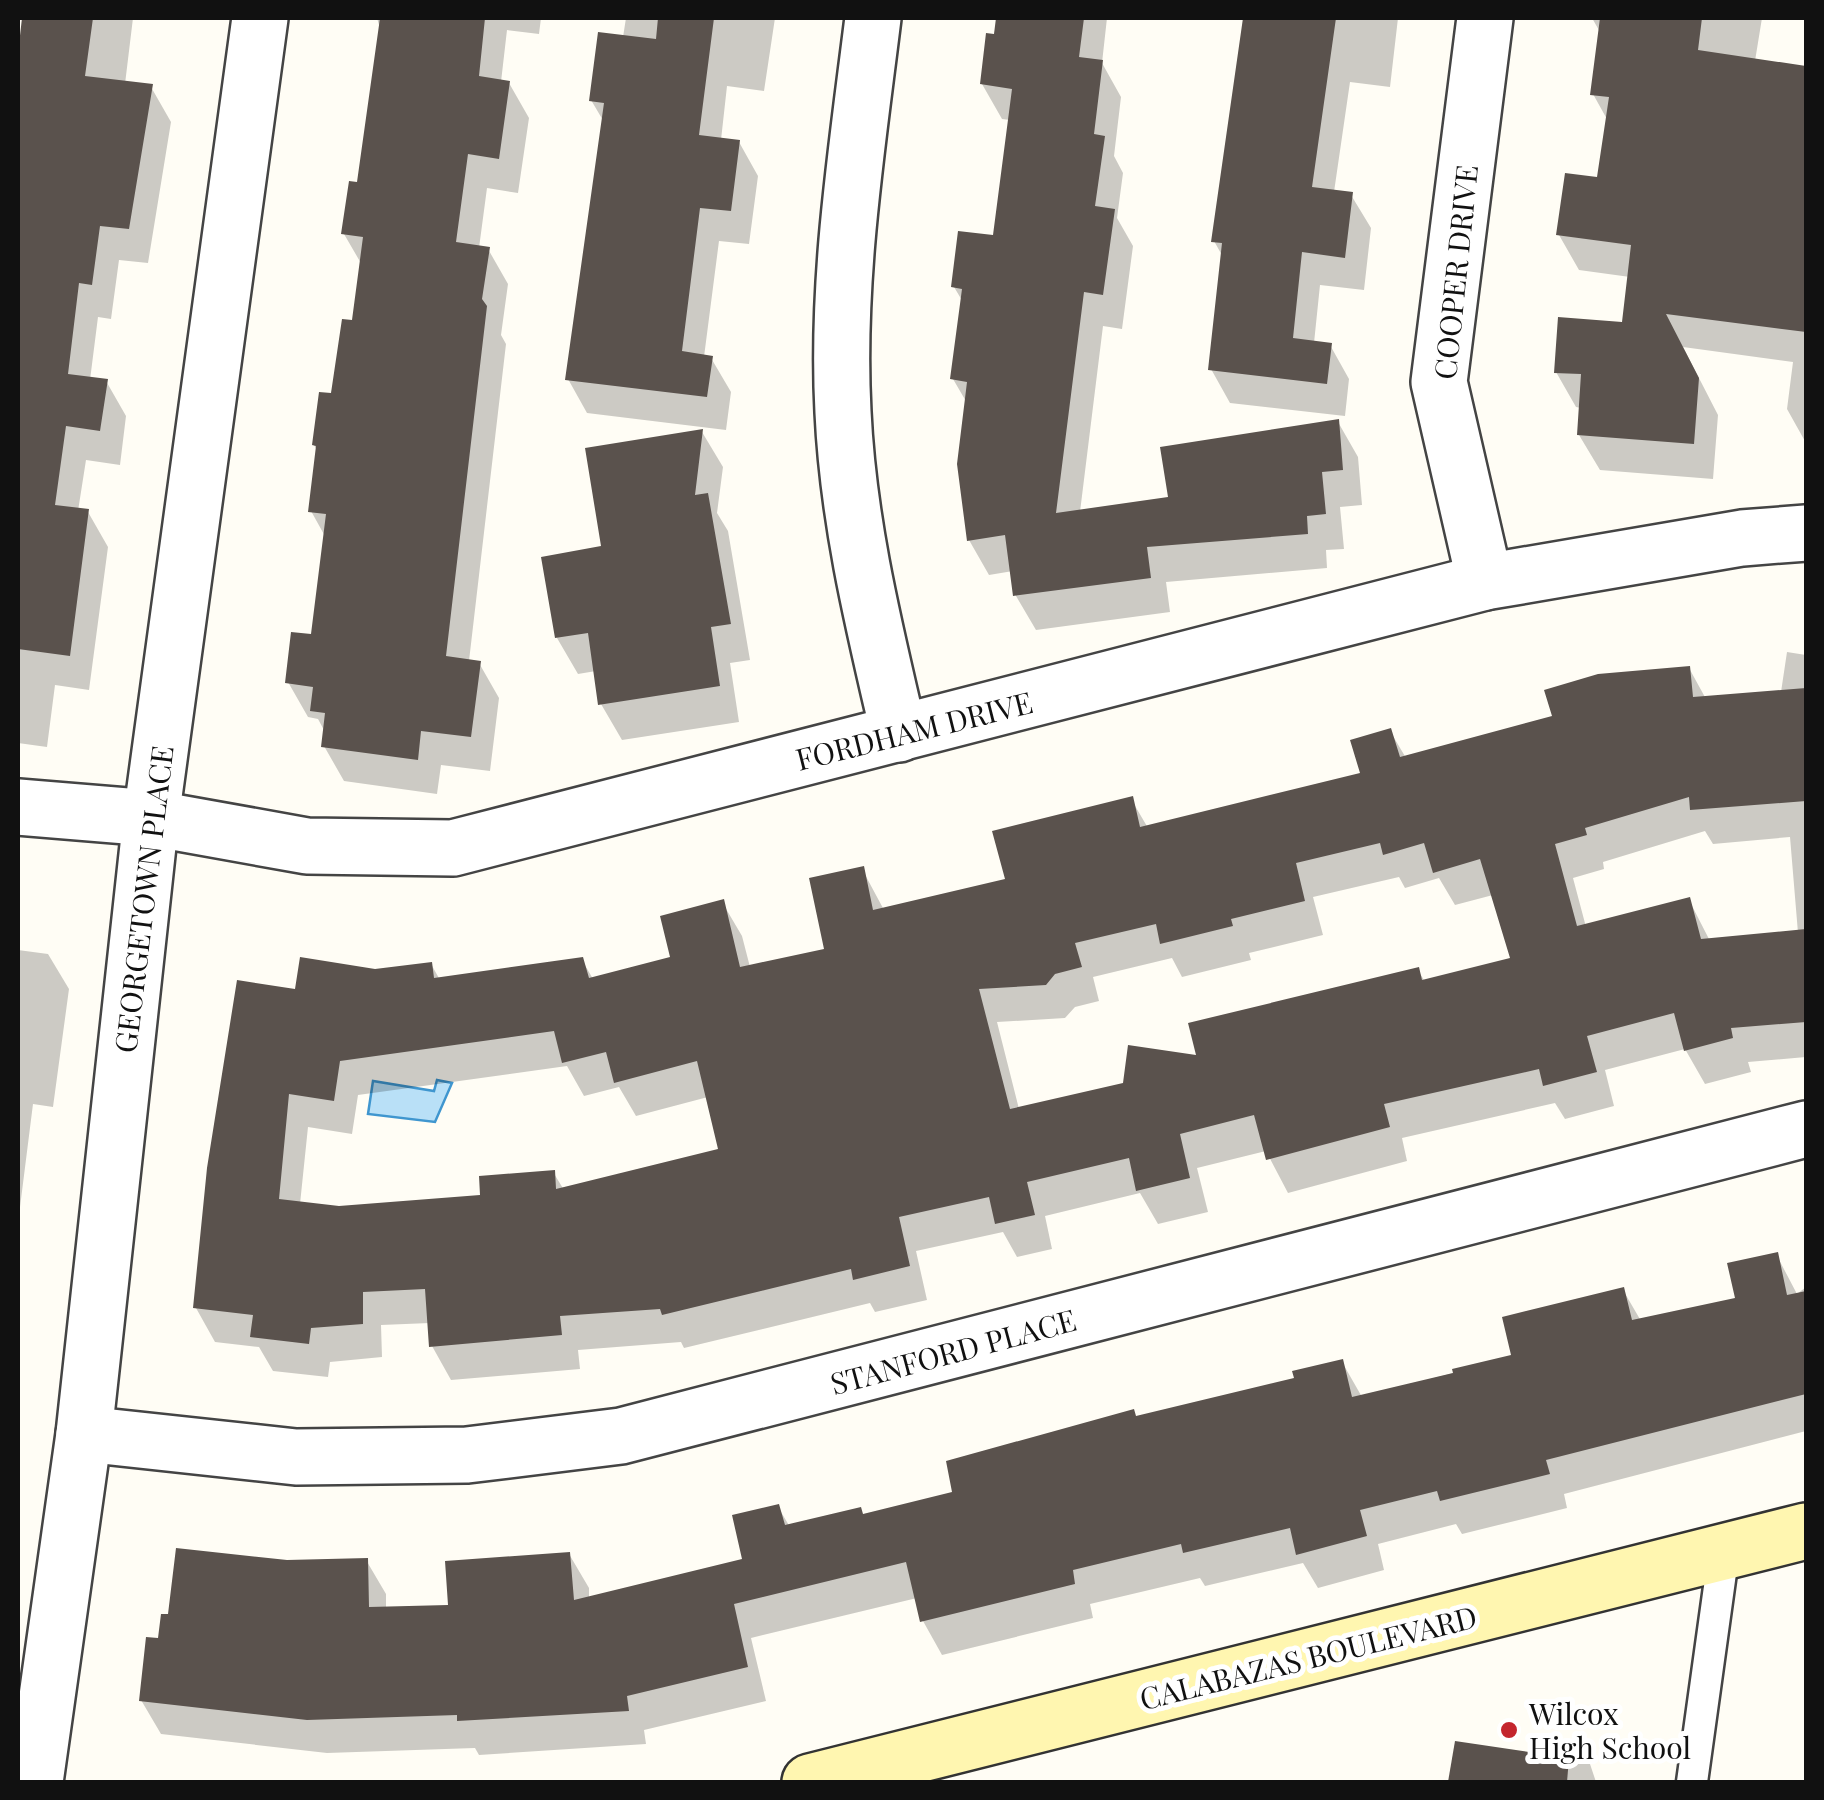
<svg xmlns="http://www.w3.org/2000/svg" width="1824" height="1800" font-family="'Playfair Display',serif">
<rect width="100%" height="100%" fill="#fffdf5"/>
<path fill="#b9e0f7" stroke="#3f96cf" stroke-width="2.5" d="M437 1080 452 1083 435 1122 368 1114 373 1081 434 1091Z"/>
<g fill="#0003" fill-rule="evenodd">
<path d="M24 18H133L125 84 151 87 171 122 148 263 119 260 111 319 98 317 90 380 106 381 126 416 120 465 86 460 78 511 88 512 108 547 89 690 55 685 47 747 18 743V73Z"/>
<path d="M377 18H541L539 34 507 30 501 82 509 83 529 118 518 193 487 188 479 248 488 249 508 284 501 335 506 344 469 661 479 663 499 698 490 771 441 765 437 794 344 781 324 746 325 732 318 719 308 717 288 682 313 637 326 538 311 511 318 452 314 445 354 323 362 265 344 234 359 185 381 32Z"/>
<path d="M626 18H775L764 91 727 86 721 140 739 142 758 176 749 244 719 241 704 357 711 358 731 392 726 430 587 413 568 379 604 122 591 100 623 37Z"/>
<path d="M998 18H1107L1102 63 1121 97 1114 156 1123 173 1117 218 1133 246 1122 329 1103 326 1080 512 1171 499 1338 422 1358 457 1362 505 1340 507 1344 549 1326 550 1327 568 1166 582 1170 612 1036 630 1016 596 1013 571 989 575 969 540 967 403 953 379 963 302 954 287 995 238 1010 120 1002 119 982 84Z"/>
<path d="M1245 18H1398L1390 87 1350 82 1334 192 1351 195 1371 228 1364 290 1320 285 1314 343 1330 345 1349 379 1345 416 1230 403 1211 369 1223 257 1214 241Z"/>
<path d="M1592 18H1762L1755 61 1806 68V443L1787 409 1793 362 1683 347 1718 415 1713 479 1600 470 1579 435 1581 408 1576 407 1556 372 1624 325 1630 277 1579 270 1559 235 1600 180 1608 121 1593 94 1600 32Z"/>
<path d="M702 432 723 467 717 513 728 531 750 660 730 663 739 722 622 740 601 704 596 671 578 674 557 638 603 548Z"/>
<path d="M1787 652 1806 655V1057L1748 1062 1751 1072 1705 1084 1685 1049 1605 1070 1614 1106 1565 1119 1555 1103 1402 1138 1407 1161 1288 1193 1266 1151 1197 1168 1208 1212 1158 1224 1140 1193 1045 1216 1052 1249 1017 1257 1003 1232 916 1251 927 1300 875 1312 870 1303 684 1348 681 1342 578 1350 580 1369 451 1380 432 1346 430 1323 381 1325 382 1357 330 1362 328 1377 273 1371 259 1347 215 1342 196 1308 297 992 375 972 431 964 440 980 582 960 593 979 673 959 722 902 742 936 750 967 827 951 862 869 884 910 1008 881 1131 799 1148 828 1363 775 1390 731 1406 758 1555 717 1689 668 1706 699 1781 692ZM1705 831 1713 844 1790 837 1798 933 1710 941 1689 900 1586 927 1573 878 1604 869 1603 862ZM1399 877 1405 888 1439 878 1455 905 1493 895 1513 959 1425 982 1418 970 1125 1085 1019 1109 997 1022 1065 1018 1075 1007 1099 1001 1093 977 1172 958 1182 977 1251 960 1249 953 1323 935 1313 897ZM567 1066 584 1096 619 1087 636 1116 708 1097 721 1151 564 1190 553 1172 483 1198 339 1208 300 1204 308 1127 352 1134 358 1095Z"/>
<path d="M18 950 48 954 69 989 53 1107 33 1104 18 1223Z"/>
<path d="M1776 1254 1797 1294 1806 1287V1431L1564 1494 1567 1508 1462 1534 1456 1524 1378 1544 1384 1570 1318 1588 1303 1563 1205 1586 1200 1578 1090 1604 1093 1618 942 1655 923 1621 917 1598 751 1638 766 1701 644 1730 646 1744 479 1755 475 1748 327 1753 161 1734 141 1700 160 1641 287 1563 366 1560 386 1594V1609L451 1607 569 1554 589 1588V1599L745 1561 778 1507 790 1527 864 1516 955 1494 1136 1418 1297 1380 1342 1362 1362 1397 1514 1357 1623 1290 1641 1321 1738 1300Z"/>
<path d="M1457 1744 1590 1764 1596 1782H1451Z"/>
</g>
<g fill="#5a524d" fill-rule="evenodd">
<path d="M22 18H93L85 76 153 84 129 229 100 226 92 285 79 283 68 374 108 379 100 431 66 426 55 505 89 509 70 656 18 649V53Z"/>
<path d="M380 18H485L479 76 510 81 499 159 468 154 456 242 490 247 482 299 487 306 446 656 481 661 471 737 421 731 418 760 321 747 325 713 310 711 313 687 285 683 291 632 311 634 326 514 308 512 316 446 312 445 319 392 331 393 342 319 352 320 363 237 341 234 349 181 357 182Z"/>
<path d="M658 18H714L699 135 740 140 731 211 700 208 682 351 713 356 707 397 565 380 604 103 589 101 598 32 656 39Z"/>
<path d="M996 18H1084L1079 57 1103 60 1094 134 1105 136 1095 206 1115 209 1103 295 1084 292 1056 513 1168 497 1160 447 1339 419 1343 470 1322 472 1326 514 1307 516 1308 534 1147 547 1151 578 1013 596 1005 535 967 541 957 464 967 382 950 379 962 289 951 287 958 231 993 235 1012 89 980 84 986 33 994 34Z"/>
<path d="M1243 18H1336L1312 187 1353 192 1345 258 1302 252 1293 338 1332 343 1327 384 1208 370 1222 243 1211 242Z"/>
<path d="M1600 18H1702L1698 50 1806 66V332L1666 314 1699 378 1694 444 1577 435 1581 374 1554 373 1558 317 1622 322 1631 245 1556 235 1565 173 1597 177 1609 97 1590 95Z"/>
<path d="M703 429 695 495 708 493 731 624 711 627 720 686 598 705 588 633 555 638 541 557 601 546 585 448Z"/>
<path d="M1690 666 1693 697 1806 688V801L1690 810 1689 797 1585 828 1587 835 1555 844 1577 926 1690 897 1701 939 1806 929V1022L1731 1028 1733 1038 1684 1051 1674 1013 1587 1036 1597 1072 1543 1086 1539 1069 1384 1104 1390 1127 1266 1160 1254 1115 1180 1134 1190 1178 1136 1191 1129 1158 1027 1182 1035 1215 995 1224 989 1197 899 1217 910 1266 853 1280 851 1269 662 1315 660 1309 560 1316 562 1335 429 1347 425 1289 363 1292V1324L311 1328 309 1344 250 1337 253 1315 193 1308 207 1168 237 980 295 989 300 957 375 969 432 962 434 978 583 957 589 978 670 957 660 916 724 899 740 967 824 949 809 878 864 866 873 910 1005 879 992 831 1133 796 1140 827 1360 773 1350 740 1391 728 1400 757 1552 716 1544 690 1598 674ZM1380 843 1383 855 1424 843 1433 873 1480 859 1510 958 1422 980 1419 967 1188 1023 1196 1055 1128 1045 1123 1083 1010 1109 979 989 1046 985 1055 974 1082 967 1075 943 1156 924 1160 944 1233 926 1231 919 1305 901 1296 863ZM554 1031 562 1063 606 1052 614 1083 697 1061 718 1149 556 1189 555 1170 479 1176 480 1195 339 1206 279 1199 289 1094 334 1101 340 1061Z"/>
<path d="M1778 1252 1787 1295 1806 1291V1394L1546 1460 1550 1474 1440 1501 1437 1491 1360 1510 1367 1536 1296 1555 1290 1528 1183 1553 1181 1544 1073 1570 1075 1584 920 1622 906 1562 734 1604 748 1667 627 1696 629 1711 457 1721V1715L307 1720 139 1701 146 1637 158 1638 161 1614H168L176 1548 287 1560 368 1558 369 1607 448 1605 445 1561 570 1552 574 1600 742 1559 732 1515 779 1504 785 1525 861 1507 863 1514 952 1492 946 1461 1134 1409 1136 1416 1294 1378 1292 1371 1343 1359 1352 1397 1453 1373 1452 1369 1511 1355 1502 1317 1624 1287 1632 1320 1735 1298 1727 1263Z"/>
<path d="M1455 1741 1569 1758 1567 1782H1448Z"/>
</g>
<g fill="none" stroke-linecap="round" stroke-linejoin="round">
<defs>
<path id="lane" d="M1692 1782 1724 1551"/>
<g id="street">
<path d="M873 18C857 148 836 280 843 412 848 522 874 627 899 734"/>
<path d="M1485 18 1439 382 1485 582"/>
<path d="M18 807 151 818 307 846 453 848 1485 582 1742 538 1806 533"/>
<path d="M84 1434 296 1457 467 1455 621 1436 1806 1129"/>
<path d="M35 1782 84 1434 151 818 260 18"/>
</g>
<path id="secondary" d="M810 1782 1806 1531"/>
</defs>
<use href="#lane" stroke="#444" stroke-width="35"/>
<use href="#street" stroke="#444" stroke-width="60"/>
<use href="#secondary" stroke="#333" stroke-width="60"/>
<use href="#lane" stroke="#fff" stroke-width="30"/>
<use href="#street" stroke="#fff" stroke-width="55"/>
<use href="#secondary" stroke="#fff6b0" stroke-width="55"/>
</g>
<circle fill="#c4262e" stroke="#fff" stroke-width="4" cx="1509" cy="1730" r="10"/>
<g text-anchor="middle" dominant-baseline="central" stroke-width="10" stroke-linejoin="round" paint-order="stroke">
<g font-size="30" fill="#111" stroke="#fff">
<text transform="translate(1455 272) rotate(-84)">COOPER DRIVE</text>
<text transform="translate(914 730) rotate(-14)">FORDHAM DRIVE</text>
<text transform="translate(143 899) rotate(-83)">GEORGETOWN PLACE</text>
<text transform="translate(953 1351) rotate(-15)">STANFORD PLACE</text>
<text transform="translate(1308 1657) rotate(-14)">CALABAZAS BOULEVARD</text>
</g>
<g font-size="30" fill="#111" stroke="#fff" text-anchor="start">
<text x="1529" y="1713">Wilcox<tspan x="1529" dy="34">High School</tspan></text>
</g>
</g>
<rect width="1824" height="1800" fill="none" stroke="#111111" stroke-width="40"/>
</svg>
